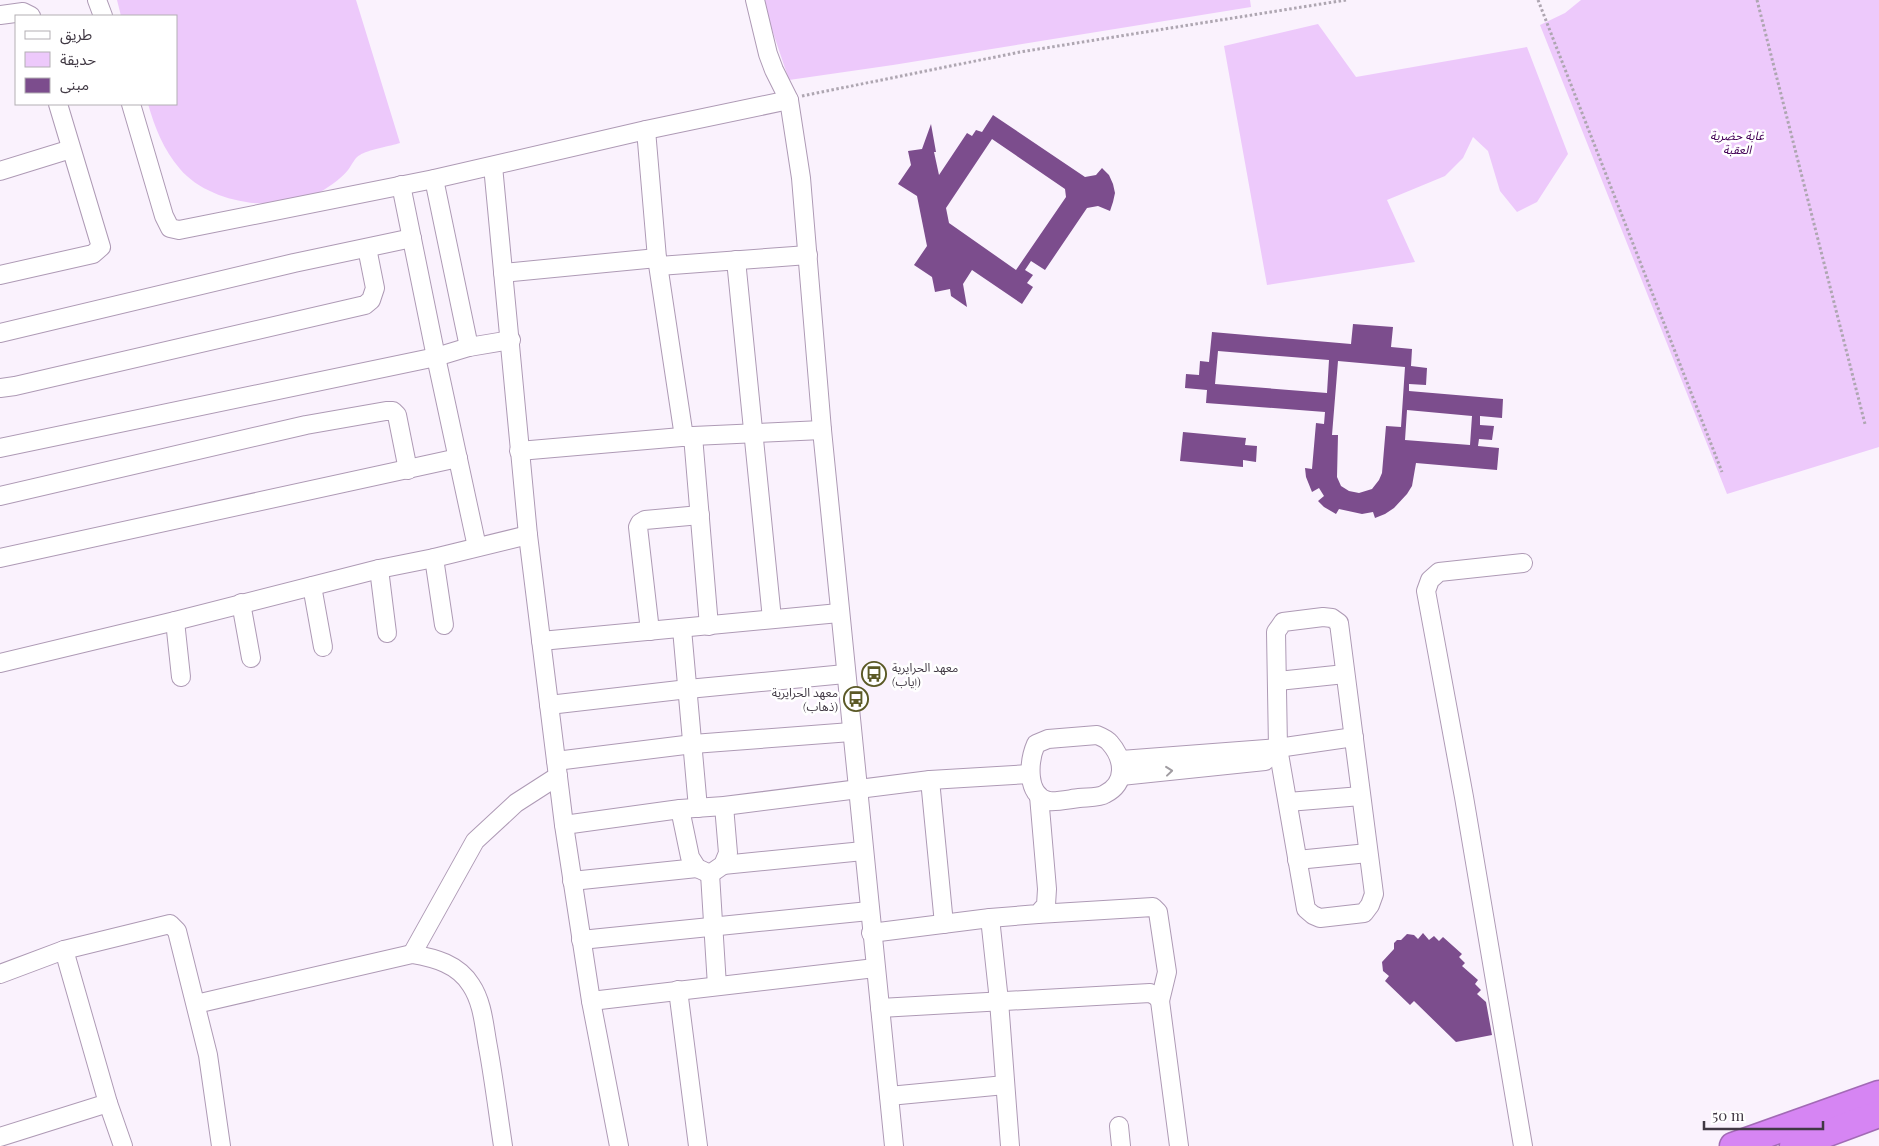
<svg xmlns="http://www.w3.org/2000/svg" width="1879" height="1146" font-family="'Playfair Display','Noto Sans Arabic',serif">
<rect width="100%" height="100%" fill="#faf2fd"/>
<g fill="#edc9fb">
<path d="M117 0H356L400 143C391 146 367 150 360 155 355 157 352 165 348 170 340 180 326 189 315 195 274 213 209 203 180 169 163 149 155 128 148 104H176V16H121Z"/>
<path d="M762 0H1250L1251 7 893 65 789 80Z"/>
<path d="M1581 0H1879V447L1727 494 1540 25 1565 13Z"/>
<path d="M1318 24 1356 77 1527 47 1568 154 1537 202 1517 212 1500 191 1488 151 1473 137 1463 158 1445 176 1387 200 1415 262 1267 285 1224 46Z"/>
</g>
<g fill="#7c4d8d" fill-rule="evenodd">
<path d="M993 115 1085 177 1096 175 1102 168 1109 175 1113 184 1115 193 1113 202 1110 211 1098 206 1087 208 1045 270 1031 261 1025 270 1033 275 1027 283 1033 287 1022 304 972 270 963 284 967 307 951 296 950 289 935 292 932 277 914 265 927 246 917 196 898 184 911 165 908 151 922 149 931 124 936 152H934L939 175 967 133 972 136 976 130 982 132ZM992 139 1065 189 1066 197 1016 270 949 223 946 208Z"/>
<path d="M1353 324 1393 327 1391 347 1412 349 1411 366 1427 368 1426 385 1409 384V391L1503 399 1502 418 1480 416V425L1494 426 1492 440 1479 439 1478 446 1499 448 1497 470 1416 463 1412 486 1407 494 1394 508 1385 514 1375 518 1373 512 1362 514 1339 509 1336 514 1324 507 1318 501 1324 496 1319 488 1312 492 1306 477 1305 468 1312 469 1316 423 1324 424 1325 412 1206 403 1207 390 1185 388 1186 374 1199 375 1200 361 1209 362 1212 332 1351 344ZM1218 351 1329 360 1327 393 1215 384ZM1338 361 1405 367 1401 427 1386 426 1382 473 1379 480 1372 489 1359 493 1349 491 1341 486 1337 477 1338 435H1332ZM1407 410 1472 416 1470 445 1405 440Z"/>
<path d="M1183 432 1246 438 1245 445 1257 446 1256 462 1243 460V467L1180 461Z"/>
<path d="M1423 933 1429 940 1434 936 1439 941 1443 937 1462 954 1459 957 1465 963 1462 966 1478 980 1475 984 1481 990 1477 994 1486 1002 1492 1035 1456 1042 1414 1001 1410 1005 1385 981 1389 976 1383 971 1382 962 1394 949V943L1397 940H1401L1407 934 1414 935 1418 939Z"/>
</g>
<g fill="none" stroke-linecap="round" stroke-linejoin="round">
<defs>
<g id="minor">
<path d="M97 0 103 16"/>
<path d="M755 0 768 54 774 70 789 100 801 178 822 430 894 1146"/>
<path d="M0 15 23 12 31 16"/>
<path d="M131 104 164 216 170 228 179 230 434 179 646 130 789 100"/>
<path d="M646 130 657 258 684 437"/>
<path d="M493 166 528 535 564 825 591 1001 619 1146"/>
<path d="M0 171 71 149"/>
<path d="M434 179 469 347"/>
<path d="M401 185 436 357 477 547"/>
<path d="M736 260 772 619"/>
<path d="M659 266 808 255"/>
<path d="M503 273 657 258"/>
<path d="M0 275 93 254 101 247 58 104"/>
<path d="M0 333 294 263 412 238"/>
<path d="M0 388 15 386 365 305 371 300 375 288 367 248"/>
<path d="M693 436 709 626"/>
<path d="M0 448 436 357 469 347 511 340"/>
<path d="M519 451 693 436 822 430"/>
<path d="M0 496 306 425 386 411H393L397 415 408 470"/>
<path d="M0 558 458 458"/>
<path d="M434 558 444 625"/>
<path d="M1523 563 1439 572 1430 580 1426 591 1464 797 1523 1146"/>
<path d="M379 569 387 633"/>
<path d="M312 586 323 647"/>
<path d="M241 603 251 658"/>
<path d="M1323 617 1332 618 1339 623 1374 894 1370 905 1364 913 1320 918 1313 915 1306 909 1278 748 1276 632 1283 622Z"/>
<path d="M175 621 181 677"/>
<path d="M682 629 698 808"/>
<path d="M650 631 638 527 640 523 645 520 700 515"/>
<path d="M541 641 839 613"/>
<path d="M0 663 175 621 379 569 434 558 528 535"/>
<path d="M1278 681 1345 674"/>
<path d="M549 705 688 689 845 674"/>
<path d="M1097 735C1102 737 1107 739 1110 743 1124 759 1127 783 1105 794 1099 798 1087 797 1079 798 1070 799 1057 802 1049 801 1025 796 1029 760 1036 744L1048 739Z"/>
<path d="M1121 760 1278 748 1354 737"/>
<path d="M556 761 693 744 851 732"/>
<path d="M1121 776 1265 761"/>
<path d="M930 780 944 924"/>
<path d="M1288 802 1361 796"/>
<path d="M680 809 690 857 697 868 710 874 723 865 728 853 724 806"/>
<path d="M564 825 680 809 724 806 930 780 1030 774"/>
<path d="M1297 860 1368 853"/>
<path d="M723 865 863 851"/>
<path d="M710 874 717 986"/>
<path d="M572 881 697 868"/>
<path d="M1038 914 1153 907 1158 912 1167 972 1160 1001"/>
<path d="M990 918 999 1001 1010 1146"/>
<path d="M871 933 990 918 1038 914 1046 905 1047 889 1039 796"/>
<path d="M581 940 869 911"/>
<path d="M64 950 108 1103 123 1146"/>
<path d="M412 954 475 841 516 803 558 776"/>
<path d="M0 974 64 950 170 924 177 931 208 1055 221 1146"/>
<path d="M678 990 698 1146"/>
<path d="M591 1001 875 968"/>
<path d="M196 1004 412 954C435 958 458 964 471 985 483 1003 484 1026 488 1047 494 1080 498 1113 503 1146"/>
<path d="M880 1008 1150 993 1156 996 1160 1001 1179 1146"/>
<path d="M889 1096 1005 1085"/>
<path d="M1119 1126 1121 1146"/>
<path d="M0 1137 108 1103"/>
</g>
<g id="highway">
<path d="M1733 1146 1879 1094"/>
<path d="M1793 1146 1879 1114"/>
</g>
</defs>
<use href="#minor" stroke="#ae9ab5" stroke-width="20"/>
<use href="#highway" stroke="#a26ab5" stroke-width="29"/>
<g stroke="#aea6b1" stroke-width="3" stroke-dasharray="2.5 2.5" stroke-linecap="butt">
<path d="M1538 0 1722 472"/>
<path d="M1757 0 1865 424"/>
<path d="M802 96 1020 52 1346 0"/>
</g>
<use href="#minor" stroke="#fff" stroke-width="18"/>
<use href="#highway" stroke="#d685f3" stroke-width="26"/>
</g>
<defs><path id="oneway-chevron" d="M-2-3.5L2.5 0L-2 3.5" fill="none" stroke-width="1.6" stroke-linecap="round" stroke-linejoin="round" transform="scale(1.25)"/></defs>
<use stroke="#a09ca1" href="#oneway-chevron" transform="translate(1169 771) rotate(-6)"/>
<defs>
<symbol id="bus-ring" viewBox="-11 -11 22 22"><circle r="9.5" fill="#fff" stroke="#5b5926" stroke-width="1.5"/><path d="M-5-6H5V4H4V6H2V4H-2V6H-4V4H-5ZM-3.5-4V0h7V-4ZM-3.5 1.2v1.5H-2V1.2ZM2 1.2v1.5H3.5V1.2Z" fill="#5b5926"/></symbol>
</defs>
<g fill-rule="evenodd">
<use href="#bus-ring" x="860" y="660" width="28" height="28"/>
<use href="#bus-ring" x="842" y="685" width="28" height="28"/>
</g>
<g text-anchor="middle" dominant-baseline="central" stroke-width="5" stroke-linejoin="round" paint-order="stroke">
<g font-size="12" font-style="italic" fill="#430056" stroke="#fff">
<text x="1737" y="135">غابة حضرية<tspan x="1737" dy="14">العقبة</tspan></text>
</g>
<g font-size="12" fill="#403843" stroke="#fff" text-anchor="start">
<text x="892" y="667">معهد الحرايرية<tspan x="892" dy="14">(إياب)</tspan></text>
<text x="838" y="692" text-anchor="end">معهد الحرايرية<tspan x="838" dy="14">(ذهاب)</tspan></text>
</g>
</g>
<rect x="15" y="15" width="162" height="90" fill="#ffffff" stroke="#b3afb4"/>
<rect x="25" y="31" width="25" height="8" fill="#ffffff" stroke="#b3afb4"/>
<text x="60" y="40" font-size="15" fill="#403843">طريق</text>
<rect x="25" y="52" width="25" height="15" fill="#edc9fb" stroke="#b3afb4"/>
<text x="60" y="65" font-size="15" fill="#403843">حديقة</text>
<rect x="25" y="78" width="25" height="15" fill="#7c4d8d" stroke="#b3afb4"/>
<text x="60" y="90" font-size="15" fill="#403843">مبنى</text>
<path d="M1704 1121v8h119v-8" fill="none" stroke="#403843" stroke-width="2.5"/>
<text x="1712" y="1121" font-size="15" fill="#403843" stroke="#ffffff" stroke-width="4" paint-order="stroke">50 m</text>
</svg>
